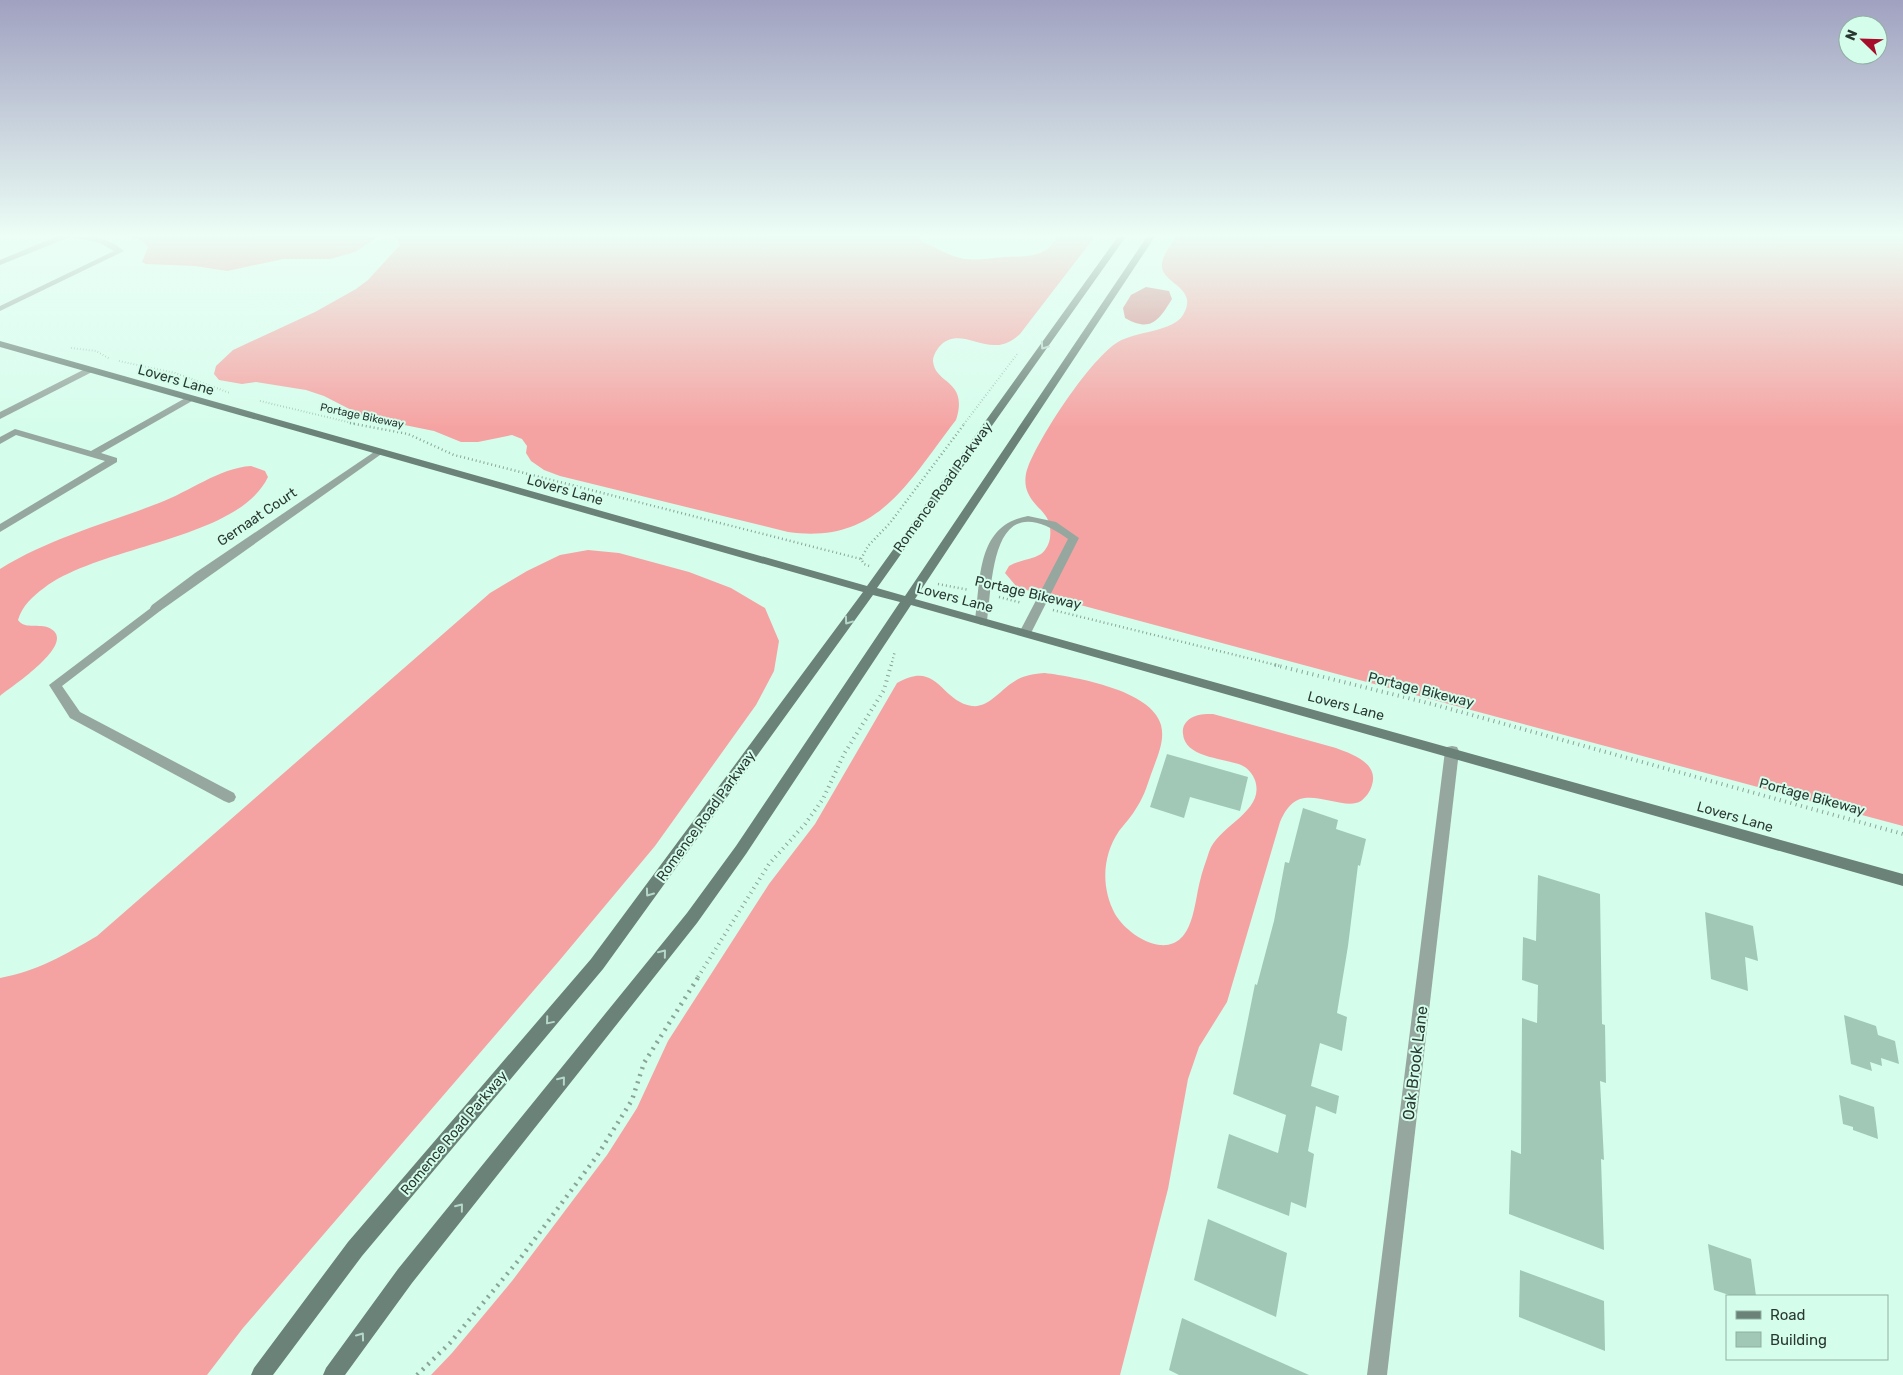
<svg xmlns="http://www.w3.org/2000/svg" width="1903" height="1375" font-family="Rubik,sans-serif">
<rect width="100%" height="100%" fill="#d5fdec"/>
<g fill="#f5a3a2">
<path d="M116 235H384L376 238 355 252 330 259H283L227 271 195 266 146 264 142 262 148 247C142 237 126 237 116 235Z"/>
<path d="M384 235H919L922 242C934 246 945 254 957 257 973 262 988 258 1004 257 1024 256 1049 259 1057 235H1096L1020 334C1013 340 1006 345 996 345 977 346 955 328 939 347 936 351 933 356 933 361 935 385 969 379 956 420 908 482 878 545 788 532L560 476 544 470 531 461 526 453 527 446 522 439 512 435 478 442H461L434 431 365 417 324 396 306 390 256 382 242 384 219 380 214 374 216 366 233 350 315 312 356 289 368 280 400 245 397 238Z"/>
<path d="M1177 235H1903V826L1032 592 1016 586 1005 573 1009 566C1019 560 1031 560 1041 554 1046 550 1049 544 1050 538 1053 512 1036 511 1028 493 1024 485 1025 474 1028 467 1040 436 1090 359 1118 342 1136 331 1173 332 1183 315 1200 287 1161 284 1162 265 1162 255 1172 244 1177 235Z"/>
<path d="M251 466 265 471 268 477C238 540 100 545 44 588 33 596 22 606 18 620 24 629 37 624 47 627 83 640 11 687 0 696V569C50 538 105 524 159 503 189 492 219 468 251 466Z"/>
<path d="M588 550 619 553 689 572 731 588 765 608 779 641 774 671 756 705 655 846 559 961 243 1328 207 1375H0V978C37 971 65 955 97 936L490 593 527 571 560 555Z"/>
<path d="M1045 673C1075 677 1152 690 1161 725 1165 740 1158 755 1153 769 1148 782 1145 795 1137 807 1132 816 1125 823 1119 831 1102 856 1101 888 1115 914 1124 929 1143 943 1160 945 1194 948 1194 903 1200 881 1202 871 1206 862 1209 852 1218 826 1262 813 1256 784 1255 777 1249 769 1243 766 1228 758 1185 759 1183 734 1182 727 1185 722 1191 718 1198 714 1204 714 1213 714L1336 748C1352 754 1379 763 1372 785 1370 792 1366 797 1361 801 1347 810 1319 793 1300 799 1289 803 1284 813 1280 822L1227 1002 1199 1047 1188 1079 1168 1189 1120 1375H431L452 1353 512 1281 607 1155 637 1108 668 1041 769 884 815 824 897 683C938 659 940 701 972 706 989 708 1002 688 1015 681 1024 675 1034 674 1045 673Z"/>
</g>
<path fill="#d48585" d="M1146 287 1169 291 1172 299C1159 320 1151 333 1125 318L1123 308 1131 295Z"/>
<g fill="#a1c8b7">
<path d="M1167 754 1248 777 1240 811 1190 797 1184 818 1150 807Z"/>
<path d="M1303 808 1338 820 1336 829 1366 839 1360 866 1358 865 1348 946 1337 1013 1347 1017 1342 1051 1320 1043 1311 1086 1339 1096 1336 1114 1316 1106 1308 1151 1314 1154 1306 1208 1291 1202 1289 1216 1217 1188 1229 1134 1278 1153 1286 1115 1233 1094 1255 984 1257 985 1274 921 1285 862 1289 863Z"/>
<path d="M1538 875 1600 894 1602 1024 1605 1025 1606 1083 1600 1081 1604 1160 1601 1159 1604 1250 1509 1214 1511 1150 1521 1154 1522 1018 1537 1023 1538 985 1522 980 1523 937 1536 941Z"/>
<path d="M1705 912 1753 926 1758 961 1745 957 1748 991 1711 979Z"/>
<path d="M1844 1015 1876 1026 1878 1035 1895 1041 1899 1064 1881 1058 1882 1066 1870 1062 1872 1071 1851 1064Z"/>
<path d="M1839 1095 1874 1107 1878 1139 1853 1130V1127L1843 1124Z"/>
<path d="M1208 1219 1287 1253 1276 1317 1194 1280Z"/>
<path d="M1708 1244 1751 1259 1756 1296H1732L1714 1290Z"/>
<path d="M1520 1270 1604 1301 1605 1351 1519 1317Z"/>
<path d="M1182 1318 1309 1375H1179L1169 1370Z"/>
</g>
<g fill="none" stroke-linecap="round" stroke-linejoin="round">
<g stroke="#88a598" stroke-width="2" stroke-dasharray="0.5 2.5" stroke-linecap="butt">
<path d="M71 348 96 351 110 359"/>
<path d="M119 361 175 373 230 393"/>
<path d="M260 401 356 424"/>
<path d="M964 424 1018 353"/>
</g>
<g stroke="#88a598" stroke-width="2.5" stroke-dasharray="1 3" stroke-linecap="butt">
<path d="M350 423 408 434 454 455 861 559 864 564 869 566"/>
<path d="M861 559 868 546 890 523 965 423"/>
<path d="M938 584 969 590"/>
<path d="M999 597 1022 603"/>
<path d="M1053 610 1280 666"/>
<path d="M891 666 895 651"/>
</g>
<g stroke="#88a598" stroke-width="4" stroke-dasharray="1 4.5" stroke-linecap="butt">
<path d="M1275 665 1432 704 1903 834"/>
<path d="M698 977 769 864 805 824 823 799 844 754 884 690 891 665"/>
</g>
<path stroke="#88a598" stroke-width="4.5" stroke-dasharray="2 5.5" stroke-linecap="butt" d="M417 1375 450 1343 522 1256 597 1156 632 1100 644 1063 699 976"/>
<g fill="#96a79f" fill-rule="evenodd">
<path d="M60 235C83 235 106 235 124 251L0 311V306L114 251 100 243 70 237 0 265V260Z"/>
<path d="M89 367 92 368V372L0 419V412Z"/>
<path d="M189 396 192 397V401L101 453 117 458V462L0 532V524L105 461 16 435 0 444V437L15 429 91 451Z"/>
<path d="M1028 516 1056 522 1079 538 1031 633 1025 637 1019 633 1068 539C993 484 993 573 987 621L981 625 975 621C981 579 976 525 1028 516Z"/>
<path d="M156 604 160 605 162 608 160 611 62 686 80 712 234 793 236 797 234 801 229 803 224 801 70 718 49 685Z"/>
</g>
<g fill="#96a79f" fill-rule="evenodd">
<path d="M377 450 382 453 380 455 160 611H152L150 608 152 605 195 573Z"/>
<path d="M1452 746 1457 747 1459 751 1387 1375H1367L1445 751 1447 747Z"/>
</g>
<path fill="#6a8278" fill-rule="evenodd" d="M1119 235H1127L877 588 905 596 1148 235H1156L915 599 1903 874V886L911 605 746 854 697 923 412 1283 345 1375H323L326 1368 398 1269 687 913 736 846 900 602 873 595 603 969 362 1256 273 1375H251L254 1368 348 1242 591 959 863 592 0 347V341L867 586Z"/>
</g>
<defs><path id="oneway-chevron" d="M-2-3.5L2.5 0L-2 3.5" fill="none" stroke-width="1.6" stroke-linecap="round" stroke-linejoin="round" transform="scale(1.25)"/></defs>
<g stroke="#b5d8c9">
<use href="#oneway-chevron" transform="translate(1044 346) rotate(125)"/>
<use href="#oneway-chevron" transform="translate(848 621) rotate(126)"/>
<use href="#oneway-chevron" transform="translate(649 893) rotate(126)"/>
<use href="#oneway-chevron" transform="translate(663 953) rotate(-51)"/>
<use href="#oneway-chevron" transform="translate(549 1021) rotate(130)"/>
<use href="#oneway-chevron" transform="translate(562 1080) rotate(-51)"/>
<use href="#oneway-chevron" transform="translate(460 1207) rotate(-51)"/>
<use href="#oneway-chevron" transform="translate(361 1336) rotate(-54)"/>
</g>
<linearGradient id="sky" x2="0" y2="1"><stop stop-color="#a0a1c0"/><stop offset="0.55" stop-color="#ecfef6"/><stop offset="1" stop-color="#ecfef6" stop-opacity="0"/></linearGradient>
<rect width="1903" height="428" fill="url(#sky)"/>
<g text-anchor="middle" dominant-baseline="central" stroke-width="4" stroke-linejoin="round" paint-order="stroke">
<g font-size="11" fill="#293932" stroke="#d5fdec">
<text transform="translate(362 416) rotate(12)">Portage Bikeway</text>
</g>
<g font-size="14" fill="#293932" stroke="#d5fdec">
<text transform="translate(176 380) rotate(16)">Lovers Lane</text>
<text transform="translate(943 487) rotate(-54)">Romence Road Parkway</text>
<text transform="translate(565 490) rotate(16)">Lovers Lane</text>
<text transform="translate(257 517) rotate(-34)">Gernaat Court</text>
<text transform="translate(1028 593) rotate(13)">Portage Bikeway</text>
<text transform="translate(955 598) rotate(15)">Lovers Lane</text>
<text transform="translate(1421 690) rotate(14)">Portage Bikeway</text>
<text transform="translate(1346 706) rotate(15)">Lovers Lane</text>
<text transform="translate(1812 797) rotate(15)">Portage Bikeway</text>
<text transform="translate(706 816) rotate(-54)">Romence Road Parkway</text>
<text transform="translate(1735 817) rotate(16)">Lovers Lane</text>
<text transform="translate(454 1133) rotate(-50)">Romence Road Parkway</text>
</g>
<g font-size="16" fill="#293932" stroke="#d5fdec">
<text transform="translate(1415 1063) rotate(-83)">Oak Brook Lane</text>
</g>
</g>
<rect x="1726" y="1295" width="162" height="65" fill="#d5fdec" stroke="#90afa2"/>
<rect x="1736" y="1311" width="25" height="8" fill="#6a8278" stroke="#90afa2"/>
<text x="1770" y="1320" font-size="15" fill="#293932">Road</text>
<rect x="1736" y="1332" width="25" height="15" fill="#a1c8b7" stroke="#90afa2"/>
<text x="1770" y="1345" font-size="15" fill="#293932">Building</text>
<g transform="translate(1863 40) rotate(293)"><circle r="24" fill="#d5fdec" stroke="#90afa2"/>
<path d="M0-4L9 19L0 12L-9 19Z" fill="#a60d2a"/>
<text y="-8" font-size="14" font-weight="bold" text-anchor="middle" fill="#293932">N</text>
</g>
</svg>
